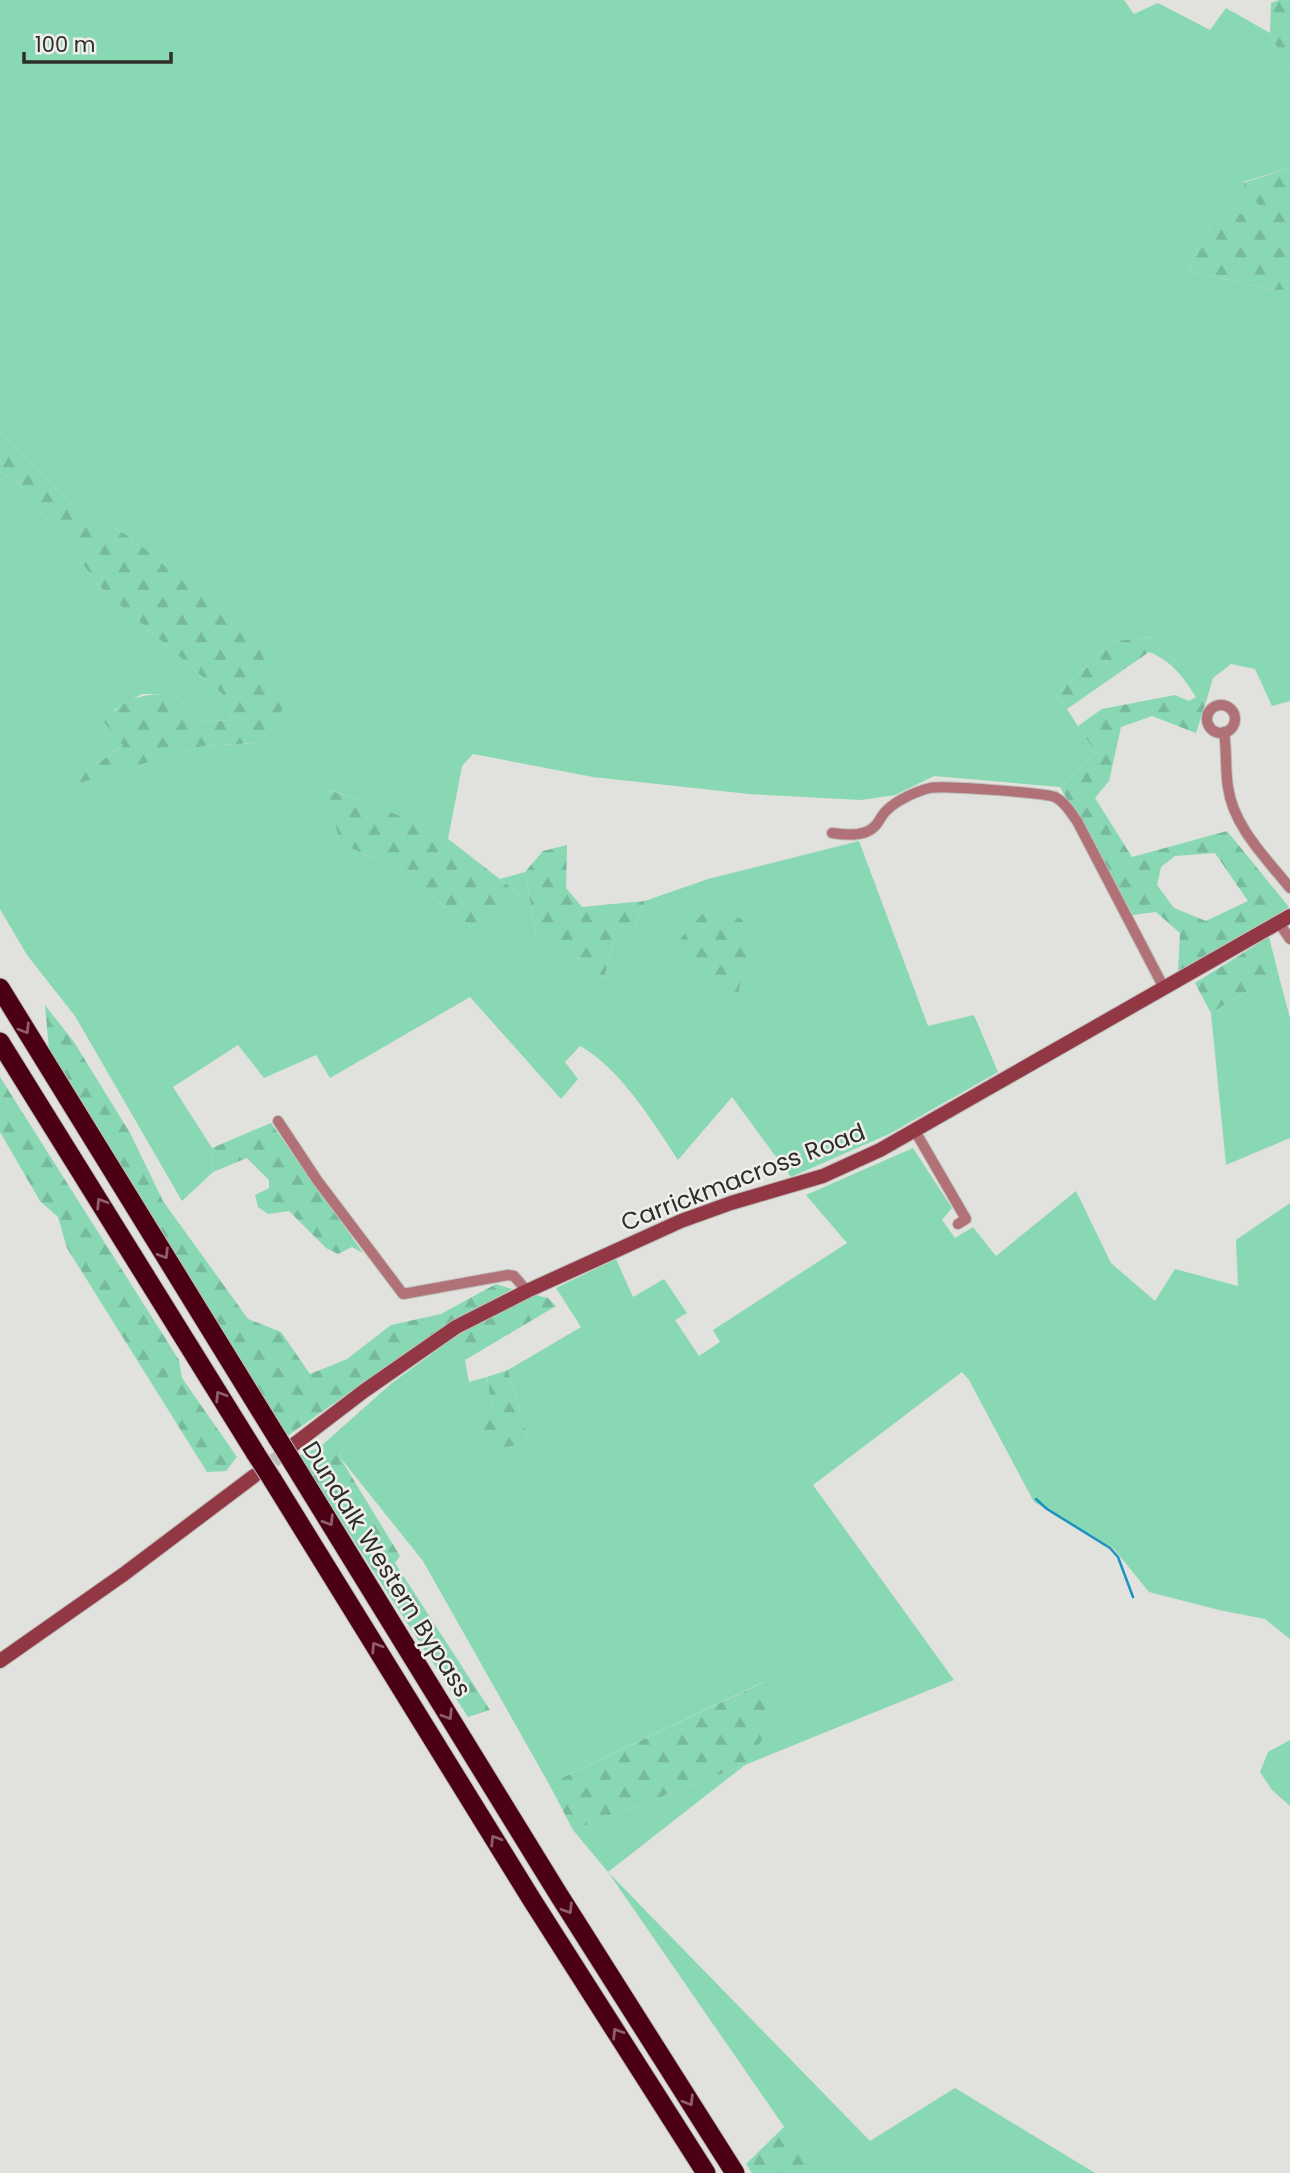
<svg xmlns="http://www.w3.org/2000/svg" width="1290" height="2173" font-family="Poppins,sans-serif">
<defs>
<pattern id="forest-firs" width="22" height="20" patternUnits="userSpaceOnUse" patternTransform="scale(1.75)"><rect width="22" height="20" fill="#88d8b4"/><path d="M5 1l3.5 6h-7zM16 11l3.5 6h-7z" fill="#76ba9b"/></pattern>
</defs>
<rect width="100%" height="100%" fill="#e1e1dd"/>
<g fill="#88d8b4">
<path d="M0 0H1124L1134 14 1158 3 1210 30 1226 8 1270 33 1290 73V168L1243 182 1261 207 1211 224 1188 271 1274 290H1290V701L1272 706 1255 669 1231 664 1213 678 1205 705 1186 666 1159 651 1152 637 1114 641 1057 694 1095 752 1060 787 934 776 895 795 861 800 749 794 593 777 473 754 462 766 448 839 437 831 356 798 328 790 340 843 400 871 475 931 524 898 500 879 525 872 536 933 520 967 552 943 576 957 604 979 613 942 635 927 645 901 708 879 859 841 928 1026 974 1015 998 1072 889 1134 791 1177 732 1097 678 1160C654 1123 619 1067 580 1046L565 1062 578 1079 561 1099 470 997 330 1078 316 1055 264 1078 238 1045 173 1087 212 1148 213 1172 182 1201 75 1016 27 955 0 909V472L18 483 103 590 229 700 231 720 198 722 176 694H142L114 710 124 744 68 786 203 746 256 743 133 539 67 500 0 433Z"/>
<path d="M1278 973 1290 1018V1138L1226 1165 1211 1013Z"/>
<path d="M913 1148 952 1208 942 1220 955 1238 973 1227 996 1256 1076 1191 1111 1263 1155 1301 1175 1269 1238 1286 1236 1240 1290 1203V1639L1265 1619 1219 1610 1149 1592 1114 1549 1034 1502 969 1380 962 1372 813 1485 954 1680 745 1765 608 1872 870 2141 955 2088 1095 2173H816L608 1872 573 1830 745 1765 763 1682 549 1784 423 1561 339 1456 401 1383H392L452 1339 465 1360 469 1382 487 1377 492 1411 529 1443 508 1370 581 1327 556 1288 616 1259 633 1297 664 1279 687 1313 675 1320 699 1356 720 1342 713 1330 847 1243 806 1195Z"/>
<path d="M1290 1740V1806L1272 1790 1260 1772 1268 1752Z"/>
</g>
<g fill="url(#forest-firs)" fill-rule="evenodd">
<path d="M1279 0H1290V73L1270 33 1271 3Z"/>
<path d="M1290 168V290H1274L1188 271 1211 224 1260 207 1243 183Z"/>
<path d="M0 433 67 500 133 539 257 644 285 704 276 720 255 743 203 746 66 787 123 745 104 722C127 695 143 694 176 694L198 722 231 720 229 700 103 590 18 483 0 472Z"/>
<path d="M1153 637 1159 651 1186 666 1205 705 1196 733 1152 716 1121 727 1109 781 1095 798 1132 857 1227 831 1289 907 1178 972 1180 933 1156 912 1133 915 1060 787 1095 752 1078 726 1102 709 1175 695 1189 701 1196 697C1184 678 1171 660 1149 652L1067 709 1057 694 1114 641ZM1215 853 1248 901 1206 921 1174 908 1157 885 1161 867 1175 856Z"/>
<path d="M327 790 356 798 438 831 524 898 485 932 475 931 400 871 340 843Z"/>
<path d="M567 845 566 888 582 907 645 901 635 927 613 942 604 979 576 957 552 943 519 968 536 933 525 872 543 851Z"/>
<path d="M706 910 742 919 750 944 738 994 687 969 681 938Z"/>
<path d="M1269 937 1278 973 1211 1013 1195 983Z"/>
<path d="M45 1005 74 1042 130 1133 163 1201 248 1319 281 1332 310 1374 347 1359 391 1325 441 1314 496 1284 512 1289 424 1340 286 1437 49 1050Z"/>
<path d="M0 1077 179 1360 182 1378 237 1457 226 1471 207 1472 67 1248 58 1217 40 1201 0 1132Z"/>
<path d="M271 1123 363 1253 352 1247 338 1254 326 1248 289 1211 268 1214 258 1207 255 1195 269 1188V1180L247 1158 213 1172 212 1148Z"/>
<path d="M535 1295 548 1298 556 1306 465 1360 452 1339 485 1319Z"/>
<path d="M508 1370 529 1443 488 1450 477 1423 492 1411 487 1377Z"/>
<path d="M392 1383H402L339 1456 400 1556 395 1563 490 1710 468 1717 299 1456 320 1447Z"/>
<path d="M764 1682 778 1715 745 1765 573 1830 549 1784Z"/>
<path d="M785 2126 816 2173H752L746 2164Z"/>
</g>
<g fill="none" stroke-linecap="round" stroke-linejoin="round">
<path stroke="#1b92bf" stroke-width="2.5" d="M1036 1499 1047 1509 1110 1548 1118 1557 1133 1597"/>
<path stroke="#bdbdb9" stroke-width="14" stroke-dasharray="14 7" stroke-linecap="butt" d="M257 1474 292 1446"/>
<defs>
<g id="street">
<circle cx="1221" cy="719" r="14"/>
<path d="M1224 732C1227 751 1225 769 1228 787 1233 826 1266 858 1290 888"/>
<path d="M832 833C845 835 864 837 874 827 879 823 881 815 887 810 897 800 917 791 930 788 941 785 1044 793 1055 797 1065 802 1071 813 1077 821L1164 988"/>
<path d="M1279 923 1290 939"/>
<path d="M278 1121 317 1180 403 1294 508 1275 514 1276 527 1291"/>
<path d="M915 1131 966 1219 958 1224"/>
</g>
<g id="secondary">
<path d="M292 1446 364 1391 456 1327 527 1291 681 1221 731 1203 823 1176 880 1150 1290 916"/>
<path d="M0 1661 124 1574 254 1476"/>
</g>
<g id="highway">
<path d="M0 988 278 1439"/>
<path d="M0 1042 256 1454"/>
<path d="M293 1463 557 1892 735 2173"/>
<path d="M272 1479 532 1900 706 2173"/>
</g>
</defs>
<use href="#street" stroke="#bdbdb9" stroke-width="12"/>
<use href="#secondary" stroke="#bdbdb9" stroke-width="16"/>
<use href="#highway" stroke="#bdbdb9" stroke-width="21"/>
<use href="#street" stroke="#b07177" stroke-width="10"/>
<use href="#secondary" stroke="#923845" stroke-width="14"/>
<use href="#highway" stroke="#4c0014" stroke-width="19"/>
<defs>
<g id="highway-bridge">
<path d="M278 1439 293 1463"/>
<path d="M256 1454 272 1479"/>
</g>
</defs>
<use href="#highway-bridge" stroke="#bdbdb9" stroke-width="21" stroke-linecap="butt"/>
<use href="#highway-bridge" stroke="#4c0014" stroke-width="19"/>
</g>
<defs><path id="oneway-chevron" d="M-2-3.5L2.5 0L-2 3.5" fill="none" stroke-width="1.6" stroke-linecap="round" stroke-linejoin="round" transform="scale(1.75)"/></defs>
<g stroke="#8d5f6a">
<use href="#oneway-chevron" transform="translate(25 1029) rotate(58)"/>
<use href="#oneway-chevron" transform="translate(101 1203) rotate(-122)"/>
<use href="#oneway-chevron" transform="translate(164 1254) rotate(58)"/>
<use href="#oneway-chevron" transform="translate(220 1396) rotate(-122)"/>
<use href="#oneway-chevron" transform="translate(329 1521) rotate(58)"/>
<use href="#oneway-chevron" transform="translate(376 1647) rotate(-122)"/>
<use href="#oneway-chevron" transform="translate(448 1715) rotate(58)"/>
<use href="#oneway-chevron" transform="translate(495 1840) rotate(-122)"/>
<use href="#oneway-chevron" transform="translate(568 1909) rotate(58)"/>
<use href="#oneway-chevron" transform="translate(617 2033) rotate(-122)"/>
<use href="#oneway-chevron" transform="translate(689 2101) rotate(58)"/>
</g>
<g text-anchor="middle" dominant-baseline="central" stroke-width="5" stroke-linejoin="round" paint-order="stroke">
<g font-size="24" fill="#2d2d2b" stroke="#efeeea">
<text transform="translate(743 1177) rotate(-21)">Carrickmacross Road</text>
<text transform="translate(387 1569) rotate(58)">Dundalk Western Bypass</text>
</g>
</g>
<path d="M24 52v10h147v-10" fill="none" stroke="#2d2d2b" stroke-width="3.5"/>
<text x="35" y="52" font-size="21" fill="#2d2d2b" stroke="#efeeea" stroke-width="5" paint-order="stroke">100 m</text>
</svg>
